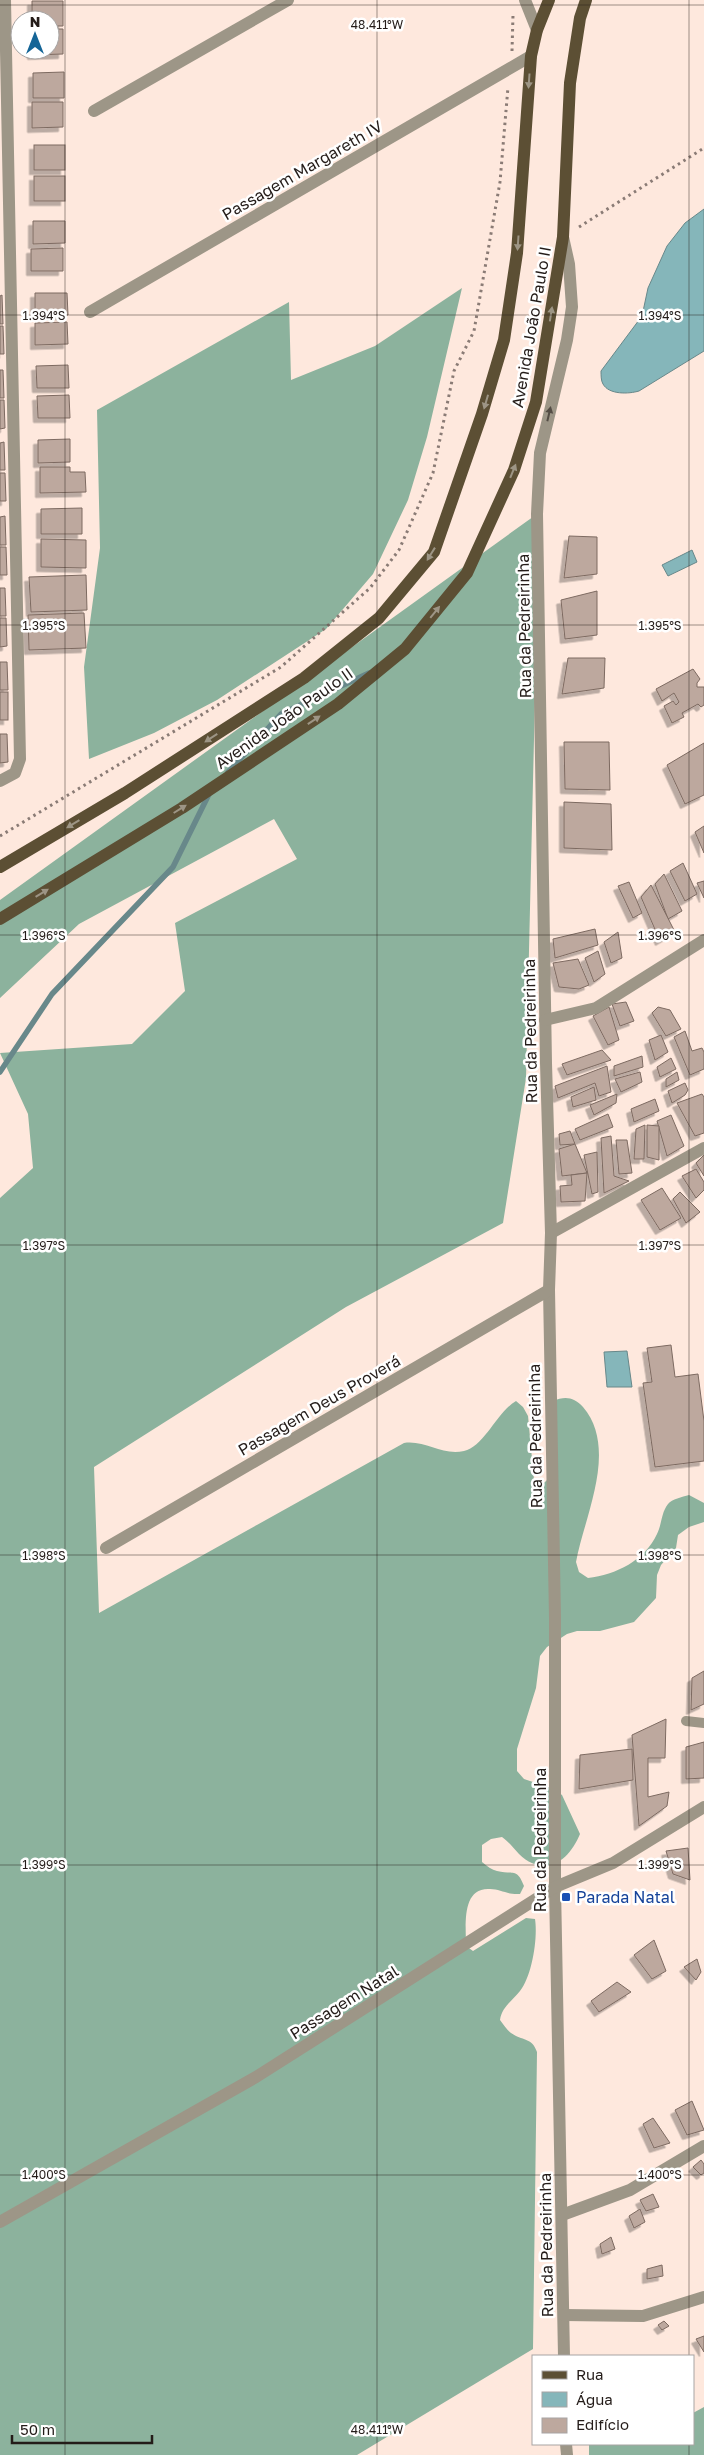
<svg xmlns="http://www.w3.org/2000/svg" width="704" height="2455" font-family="'Golos Text',sans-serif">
<defs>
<filter id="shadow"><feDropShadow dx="-4.5" dy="4.5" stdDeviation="0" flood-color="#0004"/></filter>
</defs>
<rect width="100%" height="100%" fill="#fee8dd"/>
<g fill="#8cb29d">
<path d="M462 288 427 437 408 500 373 574 326 629 217 700 154 733 89 759 84 667 100 548 97 410 289 302 291 380 375 346Z"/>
<path d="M537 514 539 527 526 1078 503 1223 346 1307 94 1467 99 1613 404 1443C426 1440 442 1456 464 1451 484 1447 497 1412 516 1401L523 1407 528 1416 534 1480 543 1484 550 1477 553 1401C565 1396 574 1397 583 1407 619 1449 584 1517 576 1562L579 1572 588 1578C616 1575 645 1560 657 1534 662 1524 661 1513 668 1504 672 1499 682 1497 689 1495L704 1503V1522L689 1527 678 1535 676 1548 661 1565 657 1575 656 1598 634 1622 600 1631H577L567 1634 547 1647 540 1656 536 1688 517 1749V1771L524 1779 554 1789 562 1795 580 1834C569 1861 545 1879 519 1854 513 1848 509 1842 502 1837L491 1839 482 1845V1862C487 1866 492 1870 497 1871 512 1875 517 1867 524 1886L520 1894C507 1895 501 1889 490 1889 461 1887 466 1926 466 1946L473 1951 526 1918 535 1919C538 1938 532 1976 520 1991 512 2001 502 2007 500 2020 503 2024 507 2030 511 2033 522 2041 532 2037 537 2052L533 2349 357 2455H0V1198L33 1168 28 1114 0 1053 132 1044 185 991 175 923 297 859 274 819 79 924 0 998V900Z"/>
<path d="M704 2407V2455H589V2444H693V2413Z"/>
</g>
<g fill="#85b6ba" stroke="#68888a">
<path d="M704 209V351L639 391C629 394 609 395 603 384 601 381 601 375 601 371L642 316 648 288 667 246 685 223Z"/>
<path d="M692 550 697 562 668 576 662 565Z"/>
<path d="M627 1351 632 1387H607L604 1352Z"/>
</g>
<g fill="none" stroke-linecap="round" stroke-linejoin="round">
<g stroke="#68888a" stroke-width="5.5">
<path d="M228 772 281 714 369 673"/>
<path d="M0 1072 52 994 173 867 210 792"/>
</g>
</g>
<g fill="#bda89e" stroke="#7d6a61" filter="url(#shadow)">
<path d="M32 1H63V26H50V20H32Z"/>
<path d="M50 29H63V54L32 55V50H50Z"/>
<path d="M64 72V98H33V73Z"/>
<path d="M32 102H63V127L32 128Z"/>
<rect x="34" y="145" width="31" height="25"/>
<rect x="34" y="176" width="31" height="25"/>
<path d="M33 221H65V243L33 244Z"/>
<path d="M63 248V271H31V249Z"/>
<path d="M35 293H67L68 315 35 316Z"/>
<path d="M2 295 3 324H0V296Z"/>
<path d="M67 322 68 344 35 345V323Z"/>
<path d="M0 326H3L4 354H0Z"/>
<path d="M68 365 69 388H37L36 366Z"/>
<path d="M0 370H3L4 398H0Z"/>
<path d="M69 395 70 418H38L37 396Z"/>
<path d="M0 400H4L5 428 0 429Z"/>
<path d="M70 439V462L38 463V440Z"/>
<path d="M4 442 5 470H0V443Z"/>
<path d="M40 467H70V472H85L86 492 40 493Z"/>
<path d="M0 473H5L6 501H0Z"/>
<path d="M82 508V534H41V509Z"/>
<path d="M5 516 6 545H0V517Z"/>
<path d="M569 536 597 537V574L564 578Z"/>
<path d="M41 539 86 540V568L41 567Z"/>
<path d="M0 547H6L7 575H0Z"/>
<path d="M86 575 87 610 31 612 29 577Z"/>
<path d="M0 588H5L6 616H0Z"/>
<path d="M597 591V635L565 639 561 600Z"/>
<path d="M84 613 86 648 29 650 28 615Z"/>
<path d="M0 618H6L7 646 0 647Z"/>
<path d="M568 658H605L604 688 562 694Z"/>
<path d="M0 662H7L8 690H0Z"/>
<path d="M693 669 700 679 697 683V687H704V705L701 707 698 704 682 713 684 717 672 723 664 706 673 701 676 705 679 702 674 693 662 701 656 689Z"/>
<rect x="0" y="692" width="8" height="28"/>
<path d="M0 734H7L8 762 0 763Z"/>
<path d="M564 742H609L610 790 565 789Z"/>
<path d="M704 743V795L685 804 667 765Z"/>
<path d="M564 802 611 804 612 850 564 848Z"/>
<path d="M704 826V853L695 832Z"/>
<path d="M683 863 697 894 685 901 670 871Z"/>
<path d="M664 874 682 911 668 919 655 884Z"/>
<path d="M704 881V898L697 883Z"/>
<path d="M629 882 642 913 633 918 618 886Z"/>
<path d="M651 885 675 932 660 941 641 897Z"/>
<path d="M595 929 598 945 555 958 553 939Z"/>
<path d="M618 932 622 958 611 963 604 942Z"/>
<path d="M598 951 605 974 594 982 585 958Z"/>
<path d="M578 959 589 985 579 989 559 987 553 963Z"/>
<path d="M626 1002 634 1021 620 1026 612 1004Z"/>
<path d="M609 1007 619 1040 608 1045 593 1016Z"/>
<path d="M658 1007 670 1010 681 1029 666 1036 652 1013Z"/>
<path d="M685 1031 692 1051 702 1048 704 1052V1069L690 1075 674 1037Z"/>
<path d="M661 1035 668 1052 655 1060 649 1040Z"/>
<path d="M602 1050 611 1060 567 1075 562 1064Z"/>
<path d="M642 1056 643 1067 614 1076V1066Z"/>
<path d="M671 1058 676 1069 660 1077 657 1067Z"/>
<path d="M607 1066 611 1092 599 1096 595 1083 558 1098 555 1086Z"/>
<path d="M640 1072 642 1082 621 1092 615 1079Z"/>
<path d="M677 1072 679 1080 666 1087V1079Z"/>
<path d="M685 1083 688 1090 685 1095 672 1103 668 1091Z"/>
<path d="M594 1087 596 1100 573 1107 571 1097Z"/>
<path d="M617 1094 616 1103 594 1115 590 1105Z"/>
<path d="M702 1094 704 1097V1133L695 1136 677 1103Z"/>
<path d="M655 1099 659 1111 634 1122 631 1109Z"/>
<path d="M608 1114 613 1127 580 1140 575 1129Z"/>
<path d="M671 1115 684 1146 667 1156 657 1121Z"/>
<path d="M645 1125 644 1159H634L636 1129Z"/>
<path d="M647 1125 659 1126V1160L647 1157Z"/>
<path d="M570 1131 575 1144 560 1145 559 1134Z"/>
<path d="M611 1136 614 1176 629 1181 604 1193 601 1138Z"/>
<path d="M616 1140H627L632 1173 619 1174Z"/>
<path d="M575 1144 587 1173 562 1176 559 1149Z"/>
<path d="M597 1152 598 1192 592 1194 584 1155Z"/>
<path d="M704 1155V1176L696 1163Z"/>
<path d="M696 1169 704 1182V1190L696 1198 682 1176Z"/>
<path d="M587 1173 585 1201 561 1202 560 1186 572 1185 571 1175Z"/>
<path d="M662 1188 681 1218 660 1230 641 1200Z"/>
<path d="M680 1192 700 1212 686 1223 673 1199Z"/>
<path d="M671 1345 675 1377 698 1374 704 1421V1461L655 1467 643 1383 652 1382 647 1348Z"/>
<path d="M704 1671V1704L691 1710 692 1678Z"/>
<path d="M666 1719 665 1758H648V1797L669 1792 667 1806 639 1826 632 1735Z"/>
<path d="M704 1742V1778L686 1779V1747Z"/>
<path d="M632 1749 633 1780 579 1789 580 1755Z"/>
<path d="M688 1848 690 1880 673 1874 666 1851Z"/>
<path d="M654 1940 666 1971 652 1979 634 1955Z"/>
<path d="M697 1959 701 1972 696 1980 684 1967Z"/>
<path d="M617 1982 631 1992 599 2012 591 2001Z"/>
<path d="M692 2101 704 2130 687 2135 675 2110Z"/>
<path d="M653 2118 670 2143 654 2148 643 2124Z"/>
<path d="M701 2160 704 2164V2173L701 2175 693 2167Z"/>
<path d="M653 2194 659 2207 646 2211 640 2200Z"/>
<path d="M640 2209 645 2222 634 2228 629 2216Z"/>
<path d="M611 2237 615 2249 602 2254 600 2244Z"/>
<path d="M662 2265 663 2276 647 2279V2269Z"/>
<path d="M664 2321 669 2326 662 2330 658 2325Z"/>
<path d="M704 2336V2352L696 2339Z"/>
</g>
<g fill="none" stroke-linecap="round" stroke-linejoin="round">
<g stroke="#8a7b75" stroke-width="3" stroke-dasharray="2.5 4" stroke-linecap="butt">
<path d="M512 51 513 15"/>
<path d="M579 227 704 148"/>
<path d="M0 836 281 667 370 588 399 550 433 473 454 371 474 331 500 182 508 87"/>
</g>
<path stroke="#9d9687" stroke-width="10" d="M686 1721 704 1723"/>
<g stroke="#9d9687" stroke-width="12">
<path d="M525 0 537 30"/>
<path d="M94 111 288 0"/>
<path d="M563 237 569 264 572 307 567 340 540 453 537 514 546 1063 551 1233 549 1290 555 1617V1887L564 2356"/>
<path d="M90 312 531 56"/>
<path d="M0 781 15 773 20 759 5 0"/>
<path d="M545 1020 596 1008 704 940"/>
<path d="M551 1233 704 1148"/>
<path d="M106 1548 549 1290"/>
<path d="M562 2215 630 2190 704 2146"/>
<path d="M0 2222 256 2077 555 1887 613 1863 704 1807"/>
<path d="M564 2315 643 2316 704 2297"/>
<path d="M566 2444 567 2455"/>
</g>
<g stroke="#5c4f34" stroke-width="12">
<path d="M0 867 125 793 304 678 379 618 434 552 482 414 504 340 517 253 531 56 537 30 549 0"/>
<path d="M0 919 182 808 338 704 405 649 467 573 514 470 536 402 563 237 570 83 580 18 586 0"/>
</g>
</g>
<defs><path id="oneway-solid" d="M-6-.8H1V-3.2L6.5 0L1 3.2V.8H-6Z" transform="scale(1.25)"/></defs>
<g fill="#9d9585">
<use href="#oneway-solid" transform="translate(529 81) rotate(94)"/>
<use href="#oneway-solid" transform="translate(518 243) rotate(94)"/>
<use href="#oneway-solid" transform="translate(551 314) rotate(-81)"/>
<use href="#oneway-solid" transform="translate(486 402) rotate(106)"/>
<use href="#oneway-solid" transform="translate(513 471) rotate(-68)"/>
<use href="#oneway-solid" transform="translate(431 554) rotate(122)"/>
<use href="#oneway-solid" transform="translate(435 612) rotate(-51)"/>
<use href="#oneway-solid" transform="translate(314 720) rotate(-34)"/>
<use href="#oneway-solid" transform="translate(211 738) rotate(147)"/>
<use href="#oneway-solid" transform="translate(180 809) rotate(-32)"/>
<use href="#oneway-solid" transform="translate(73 824) rotate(149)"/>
<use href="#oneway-solid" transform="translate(42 893) rotate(-31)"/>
</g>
<use fill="#544d45" href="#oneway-solid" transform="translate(549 414) rotate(-77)"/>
<path fill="none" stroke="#241c19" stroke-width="1" stroke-opacity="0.45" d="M65 0V2455M377 0V2455M689 0V2356M0 5H704M0 315H704M0 625H704M0 935H704M0 1245H704M0 1555H704M0 1865H704M0 2175H704M689 2444V2455"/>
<rect fill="#1a4fb4" stroke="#fff" stroke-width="2" x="561" y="1892" width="10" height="10" rx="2.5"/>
<g text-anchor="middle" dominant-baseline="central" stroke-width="5" stroke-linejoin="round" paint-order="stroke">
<g font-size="16" fill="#241c19" stroke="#fff">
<text transform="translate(302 170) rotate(-30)">Passagem Margareth IV</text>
<text transform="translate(531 327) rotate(-80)">Avenida João Paulo II</text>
<text transform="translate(524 626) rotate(-91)">Rua da Pedreirinha</text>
<text transform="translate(284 718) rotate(-35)">Avenida João Paulo II</text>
<text transform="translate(530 1031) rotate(-91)">Rua da Pedreirinha</text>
<text transform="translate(319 1405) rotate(-30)">Passagem Deus Proverá</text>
<text transform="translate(535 1436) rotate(-91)">Rua da Pedreirinha</text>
<text transform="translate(540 1840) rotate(-90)">Rua da Pedreirinha</text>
<text transform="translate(344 2002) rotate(-32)">Passagem Natal</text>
<text transform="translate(546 2245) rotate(-91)">Rua da Pedreirinha</text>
</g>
<g font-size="16" fill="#164399" stroke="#fff" text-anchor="start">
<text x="576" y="1897">Parada Natal</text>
</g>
</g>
<g font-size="12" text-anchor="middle" fill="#241c19" stroke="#fff" stroke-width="5" stroke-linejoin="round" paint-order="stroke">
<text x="377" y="29">48.411°W</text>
<text x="44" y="320">1.394°S</text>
<text x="660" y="320">1.394°S</text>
<text x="44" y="630">1.395°S</text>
<text x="660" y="630">1.395°S</text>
<text x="44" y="940">1.396°S</text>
<text x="660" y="940">1.396°S</text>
<text x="44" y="1250">1.397°S</text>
<text x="660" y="1250">1.397°S</text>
<text x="44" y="1560">1.398°S</text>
<text x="660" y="1560">1.398°S</text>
<text x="44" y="1869">1.399°S</text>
<text x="660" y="1869">1.399°S</text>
<text x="44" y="2179">1.400°S</text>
<text x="660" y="2179">1.400°S</text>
<text x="377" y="2434">48.411°W</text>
</g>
<rect x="532" y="2355" width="162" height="90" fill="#ffffff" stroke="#a7a4a3"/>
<rect x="542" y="2371" width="25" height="8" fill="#5c4f34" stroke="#a7a4a3"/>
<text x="576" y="2380" font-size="15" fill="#241c19">Rua</text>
<rect x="542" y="2392" width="25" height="15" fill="#85b6ba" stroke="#a7a4a3"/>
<text x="576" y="2405" font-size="15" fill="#241c19">Água</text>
<rect x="542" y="2418" width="25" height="15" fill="#bda89e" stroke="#a7a4a3"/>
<text x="576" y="2430" font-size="15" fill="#241c19">Edifício</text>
<g transform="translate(35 35)"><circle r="24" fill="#ffffff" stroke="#a7a4a3"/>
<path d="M0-4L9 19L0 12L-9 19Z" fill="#146597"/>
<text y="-8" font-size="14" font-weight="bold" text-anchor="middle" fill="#241c19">N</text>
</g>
<path d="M12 2435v8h140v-8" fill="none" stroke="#241c19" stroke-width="2.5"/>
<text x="20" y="2435" font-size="15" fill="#241c19" stroke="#ffffff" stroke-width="4" paint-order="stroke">50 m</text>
</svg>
